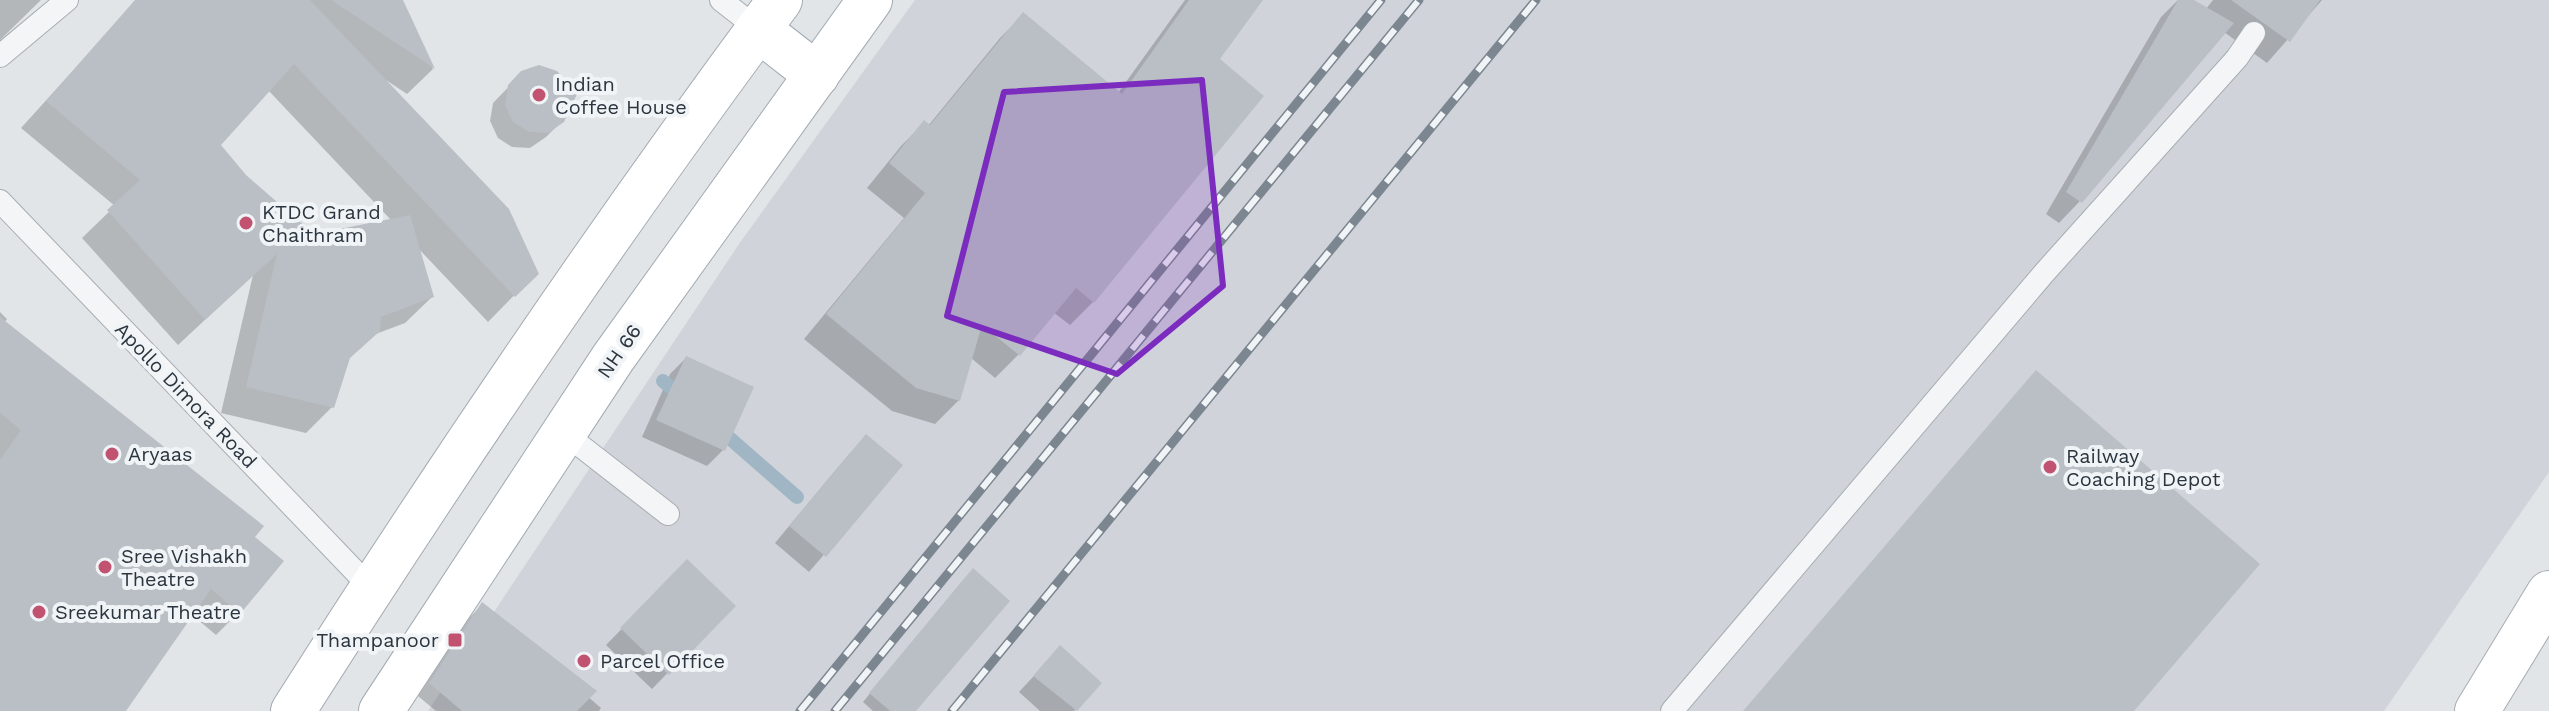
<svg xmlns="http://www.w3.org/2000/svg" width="2549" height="711" font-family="'Work Sans',sans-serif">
<rect width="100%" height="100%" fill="#e1e5e8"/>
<path fill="#d0d4da" d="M915 0H2549V472L2384 711H428L739 244Z"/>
<g fill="#0003" fill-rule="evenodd">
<path d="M0 0H41L0 40Z"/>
<path d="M137 0H401L433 69 407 94 386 80 536 273 488 322 417 247 432 297 405 323 373 335 346 361 333 406 306 433 221 413 253 275 178 345 82 238 115 206 21 128ZM268 90 392 221 314 236 245 176 219 145Z"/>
<path d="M1185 0H1260L1218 60 1093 302 1070 325 1053 312 1018 355 995 378 971 358 959 400 935 424 892 411 804 339 904 218 867 188 901 146 924 123 928 126 1000 38 1023 15 1118 93Z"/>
<path d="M2178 0H2190L2206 9 2213 0H2322L2267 63 2224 32 2080 201 2059 223 2046 214 2161 17Z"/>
<path d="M522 73 562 121 546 137 530 148 512 147 498 138 490 121 493 103Z"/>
<path d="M0 312 7 319 4 323 252 537 239 612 216 635 191 614 122 711H0Z"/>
<path d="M686 358 723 450 707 466 642 437 670 374Z"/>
<path d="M850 453 900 466 809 572 775 543Z"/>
<path d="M687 562 733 606 652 689 606 645Z"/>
<path d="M965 578 914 711H873L863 702Z"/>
<path d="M482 605 601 708 599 711H436L418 696 470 617Z"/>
<path d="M1045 664 1099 683 1074 711H1040L1019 692Z"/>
</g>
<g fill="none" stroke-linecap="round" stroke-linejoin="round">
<g stroke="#a0b6c5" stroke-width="14">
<path d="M663 381 684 399"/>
<path d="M718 428 797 497"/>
</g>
</g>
<g fill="#b9bfc5">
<path d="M135 0H310L509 209 539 274 515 297 294 64 221 145 246 175 314 234 410 215 434 297 381 317 380 331 350 358 334 408 246 387 277 254 205 320 107 210 140 180 46 101Z"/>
<path d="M331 0H403L435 69Z"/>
<path d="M1189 0H1263L1220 59 1264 96 1094 303 1076 288 1020 356 982 325 960 401 916 388 826 314 925 193 889 163 924 120 930 125 1023 12 1122 94Z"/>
<path d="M2178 0H2194L2234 23 2082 203 2066 192Z"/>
<path d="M2231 0H2320L2290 42Z"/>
<path d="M539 65 557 71 577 94 564 122 548 133 529 132 513 122 505 105 508 85 521 71Z"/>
<path d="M0 317 264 526 255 537 284 561 240 614 211 589 126 711H0V460L21 430 0 413Z"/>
<path d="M686 356 754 387 725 451 656 420Z"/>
<path d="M2036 370 2260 564 2134 711H1743Z"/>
<path d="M866 434 903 465 826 557 789 526Z"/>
<path d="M687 559 736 606 669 675 620 628Z"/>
<path d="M973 568 1010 601 916 711H890L869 693Z"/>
<path d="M482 602 597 691 577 711H462L429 683Z"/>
<path d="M1060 645 1102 683 1077 711 1033 676Z"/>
</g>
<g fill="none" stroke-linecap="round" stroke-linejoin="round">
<defs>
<g id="lane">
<path d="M721 0 758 29"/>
<path d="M0 56 67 0"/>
<path d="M0 201 371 588"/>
<path d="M564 433 668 514"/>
<path d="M1672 711 2045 272 2237 58 2254 33"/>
</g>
<path id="secondary" d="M2477 711 2549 593"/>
<g id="primary">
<path d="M758 29 817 75"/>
<path d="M293 711C447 469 609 230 780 0"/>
<path d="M381 711 613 358 870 0"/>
</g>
</defs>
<use href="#lane" stroke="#a7adb2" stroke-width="24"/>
<use href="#secondary" stroke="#a7adb2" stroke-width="46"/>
<use href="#primary" stroke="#a2abb3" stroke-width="46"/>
<use href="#lane" stroke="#f4f5f7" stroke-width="22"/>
<use href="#secondary" stroke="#fff" stroke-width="44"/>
<use href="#primary" stroke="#fff" stroke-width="44"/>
<defs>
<g id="rail">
<path d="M800 711 1381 0"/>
<path d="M835 711 1419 0"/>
<path d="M952 711 1536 0"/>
</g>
</defs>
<use href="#rail" stroke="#7c8690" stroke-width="9"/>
<use href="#rail" stroke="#f1f4f6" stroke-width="6" stroke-dasharray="18" stroke-linecap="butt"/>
</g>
<path fill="#7b2cbf" fill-opacity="0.2" stroke="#7b2cbf" stroke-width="6" stroke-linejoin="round" d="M1202 80 1223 286 1117 374 947 316 1004 92Z"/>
<g fill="#c15370" stroke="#f1f4f6" stroke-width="3">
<circle cx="539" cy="95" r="8"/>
<circle cx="246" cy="223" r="8"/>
<circle cx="112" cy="454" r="8"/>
<circle cx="2050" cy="467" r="8"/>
<circle cx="105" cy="567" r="8"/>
<circle cx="39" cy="612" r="8"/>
<rect x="447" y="632" width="16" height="16" rx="4"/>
<circle cx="584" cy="661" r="8"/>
</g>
<g text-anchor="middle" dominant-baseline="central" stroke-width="8" stroke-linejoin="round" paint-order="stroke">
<g font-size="20" fill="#2b353f" stroke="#f1f4f6" text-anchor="start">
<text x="555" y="84">Indian<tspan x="555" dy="23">Coffee House</tspan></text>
<text x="262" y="212">KTDC Grand<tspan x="262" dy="23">Chaithram</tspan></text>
<text x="128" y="454">Aryaas</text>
<text x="2066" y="456">Railway<tspan x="2066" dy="23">Coaching Depot</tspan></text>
<text x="121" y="556">Sree Vishakh<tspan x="121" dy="23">Theatre</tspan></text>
<text x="55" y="612">Sreekumar Theatre</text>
<text x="439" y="640" text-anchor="end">Thampanoor</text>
<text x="600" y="661">Parcel Office</text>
</g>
<g font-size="20" fill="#2b353f" stroke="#f1f4f6">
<text transform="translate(619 351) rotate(-55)">NH 66</text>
<text transform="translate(186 395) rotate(46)">Apollo Dimora Road</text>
</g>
</g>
</svg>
